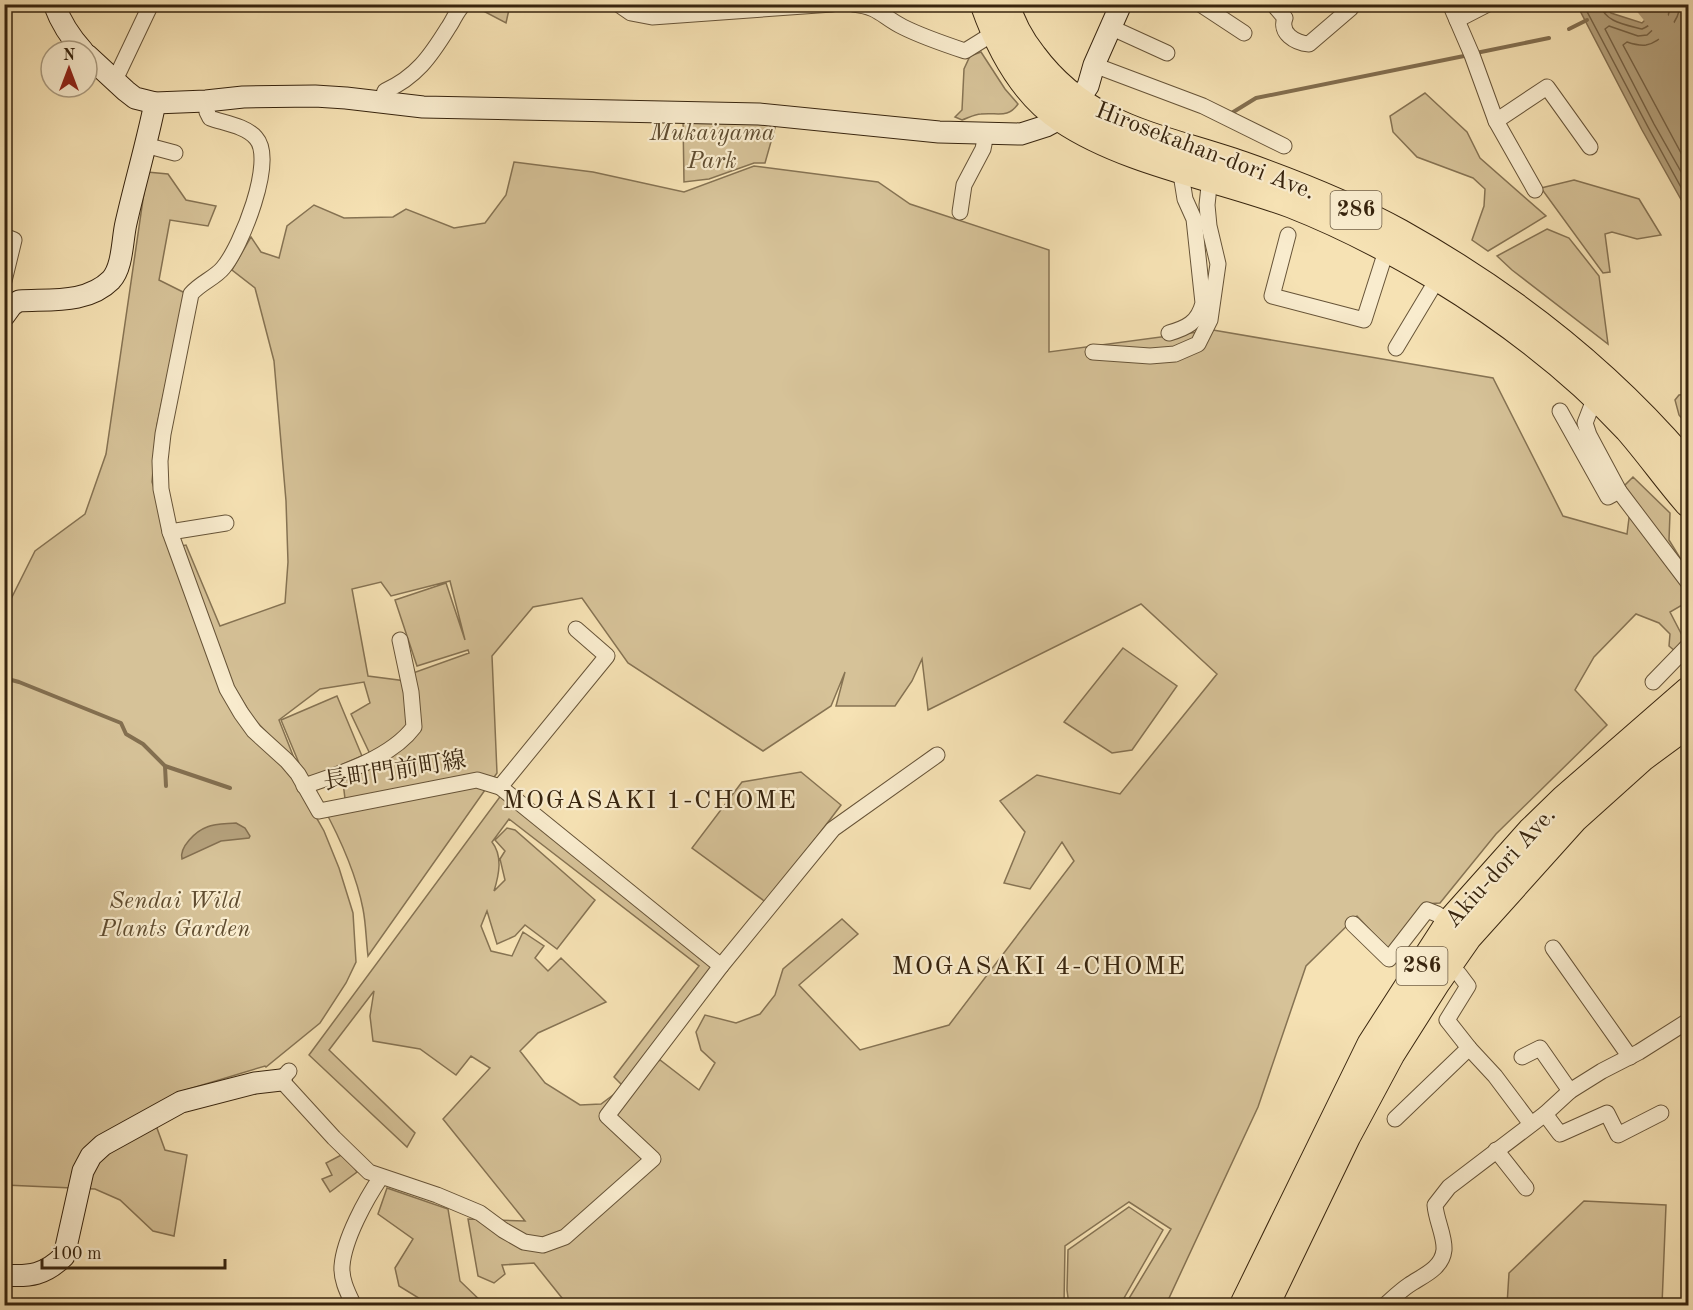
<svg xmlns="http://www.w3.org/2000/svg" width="1693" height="1310" font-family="'Old Standard TT','Noto Serif JP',serif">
<rect width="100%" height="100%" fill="#f6e2b4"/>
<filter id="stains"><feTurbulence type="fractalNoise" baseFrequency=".00333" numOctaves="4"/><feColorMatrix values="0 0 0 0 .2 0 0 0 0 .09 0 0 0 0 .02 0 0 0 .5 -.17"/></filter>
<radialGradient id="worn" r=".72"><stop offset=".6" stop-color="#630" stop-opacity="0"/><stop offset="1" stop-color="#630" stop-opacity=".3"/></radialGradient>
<g fill="#d6c298" stroke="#867353" stroke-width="1.5">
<path d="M472 5H510L506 23Z"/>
<path d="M981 52 1005 89 1018 104C1008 119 997 112 981 114 975 114 968 118 962 120L955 117 962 110 964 69 970 56Z"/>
<path d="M1425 93 1467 132 1480 158 1546 216 1488 251 1472 240 1484 206 1485 189 1473 178 1417 157 1393 132 1390 116Z"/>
<path d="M683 119 776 124 765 163H754L709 179 684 182Z"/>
<path d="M514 162 593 172 684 192 754 166 878 182 910 204 1049 250V352L1213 330 1493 378 1563 516 1627 534 1630 510 1621 489 1633 477 1670 513 1669 540 1688 571V614L1682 605 1670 612 1685 641 1675 651 1669 646 1670 634 1659 623 1636 614 1594 657 1575 690 1607 725 1496 834 1440 903 1425 904 1394 947 1387 948 1357 916 1306 966 1258 1107 1169 1298 1164 1305H1125L1171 1229 1129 1202 1065 1246 1064 1305 565 1306 566 1303 534 1263 502 1265 505 1274 494 1283 478 1276 468 1219 525 1221 443 1119 490 1068 471 1056 456 1075 420 1049 373 1041 370 1016 374 991 329 1050 415 1133 407 1147 309 1055 502 794 714 967 623 1086 614 1077 699 966 509 819 492 842C503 856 499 875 494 891L505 880 500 859 505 851 495 840 507 828 515 830 595 900 557 949 525 925 515 936 497 944 487 911 481 926 491 951 512 956 523 932 544 946 535 958 548 971 561 958 606 1002 538 1033 520 1051 545 1083 580 1105 601 1104 660 1060 699 1090 715 1063 701 1050 696 1032 705 1015 736 1023 760 1014 775 995 783 969 842 919 858 934 799 985 860 1050 949 1025 1074 861 1062 842 1030 889 1004 883 1025 832 1000 801 1037 775 1120 794 1217 674 1141 604 928 710 922 659 912 681 895 706H836L845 672 831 706 763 751 628 663 582 598 533 607 492 656 497 773 368 956C366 940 366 924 363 909 356 873 340 838 322 805L345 799 343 782 381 762 414 735 413 673 469 653 468 650 417 666 395 600 446 583 465 640 450 581 391 596 381 582 352 589 368 676 406 681 410 724 399 737 370 754 351 714 370 703 364 682 320 689 279 720 296 763 253 718 233 685 181 546 186 545 220 626 285 603 288 562 286 501 274 361 255 288 232 270 251 237 261 252 279 258 287 226 314 205 344 218 393 217 406 209 454 228 485 223 506 195Z"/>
<path d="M147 172 168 174 186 200 216 206 208 226 170 220 159 280 185 293 157 425 152 482 224 696 284 763 312 810 324 831 339 868 353 913 356 962 346 983 320 1023 266 1067 265 1066 176 1093 150 1109 165 1150 187 1155 174 1236 153 1231 120 1200 95 1189 5 1185V611L35 551 85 514 106 454Z"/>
<path d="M1574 180 1639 199 1661 235 1637 239 1612 232 1605 234 1610 272 1603 273 1541 188Z"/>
<path d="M1547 229 1569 238 1599 276 1608 344 1512 270 1497 256Z"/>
<path d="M1688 394V426L1679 415 1675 400 1679 395Z"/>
<path d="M1123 648 1177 686 1132 750 1112 753 1064 722Z"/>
<path d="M337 696 362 756 306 780 281 720Z"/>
<path d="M801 772 841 805 767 903 692 848 742 782Z"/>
<path d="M345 1153 357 1172 330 1192 322 1179 332 1175 326 1163Z"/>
<path d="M1687 1181 1688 1305 1682 1306V1305Z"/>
<path d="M387 1188 448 1209 460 1281 485 1305H430L399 1286 395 1268 413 1239 378 1214Z"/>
<path d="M1584 1201 1666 1205 1662 1305H1507L1509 1273Z"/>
<path d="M1129 1207 1163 1230 1120 1305H1069L1067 1290 1068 1250Z"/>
</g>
<g fill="#b5a17c" stroke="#836f50" stroke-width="1.5">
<path d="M1577 5H1605L1611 13 1642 23 1660 5H1688V212L1642 130Z"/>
<path d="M236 823 245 828 250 836 249 838 221 841 182 859C179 847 196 831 207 827 216 823 227 824 236 823Z"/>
</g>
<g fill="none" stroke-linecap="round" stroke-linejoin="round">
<g stroke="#766245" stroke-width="1.5">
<path d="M1583 4 1648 127 1688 200"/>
<path d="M1601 4C1603 22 1627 25 1642 29 1650 26 1663 14 1664 4"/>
<path d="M1671 4 1668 16 1647 35 1638 36 1609 26 1605 29 1654 124 1688 184"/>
<path d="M1680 4C1680 20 1662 42 1646 45 1639 46 1633 44 1627 42L1623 45 1688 166"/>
</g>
<g stroke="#836f50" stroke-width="4">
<path d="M1605 11 1619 4"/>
<path d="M1569 29 1587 20"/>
<path d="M1476 53 1549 38"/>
<path d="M1230 114 1256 98 1469 55"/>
<path d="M4 678 19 682 121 723 126 734 143 744 165 766 230 788"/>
<path d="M165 766 166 786"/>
</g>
<path stroke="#b5a17c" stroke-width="22" d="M1645 4 1688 58"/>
<defs>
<g id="street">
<path d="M618 4 631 13 652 17 832 4"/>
<path d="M853 4C880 7 881 16 903 27 923 37 944 44 965 51L994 33"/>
<path d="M1200 4 1244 33"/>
<path d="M1273 4 1285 18C1279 33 1295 43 1309 44L1351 8 1347 4"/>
<path d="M1450 4 1472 55 1496 121 1535 190"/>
<path d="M1457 20 1488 4"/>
<path d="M1110 27 1167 53"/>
<path d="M1094 65 1203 106 1284 146"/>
<path d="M114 82 151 4"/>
<path d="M206 101 207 112 210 118C224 123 246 126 256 138 276 160 241 247 223 268 215 278 200 283 191 294L163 434 160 461 161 489 170 532 227 689 241 713 254 731 287 761 298 774 319 811 477 780 500 787 721 966 607 1116 653 1159 565 1237 543 1245 524 1242 503 1230 480 1213 437 1195 369 1172 334 1138 281 1080 289 1071"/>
<path d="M381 102 385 91C416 77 430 57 448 28 454 20 456 11 464 4"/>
<path d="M1496 121 1547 87 1590 147"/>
<path d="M145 145 175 153"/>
<path d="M960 212 964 185 983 149 986 134"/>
<path d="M1288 235 1272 296 1364 320 1387 248"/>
<path d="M4 236 14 240 4 281"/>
<path d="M1169 333C1186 328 1198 323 1203 303L1194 219 1185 199 1180 168"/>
<path d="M1396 348 1438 278"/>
<path d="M1093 352 1150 356 1175 354 1198 344 1210 320 1218 264 1209 226 1207 205 1210 177"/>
<path d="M1560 411 1608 497 1619 491 1589 435 1585 423 1595 397"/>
<path d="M1619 491 1688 582"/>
<path d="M170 532 226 523"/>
<path d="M1653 682 1688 646"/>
<path d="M304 786C340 774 391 758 414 727L411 692 400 640"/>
<path d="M500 787 607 656 576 629"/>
<path d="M1353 924 1389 959 1427 910 1437 914 1454 926"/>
<path d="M1553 948 1630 1057"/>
<path d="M721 966 833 829 937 755"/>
<path d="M1447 966 1459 974 1468 986 1447 1020 1469 1048 1495 1076 1531 1124"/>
<path d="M1522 1057 1540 1048 1570 1091"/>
<path d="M1545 1114 1560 1134 1607 1113 1618 1135 1661 1113"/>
<path d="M1395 1119 1469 1048"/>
<path d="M1496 1150 1526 1188"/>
<path d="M354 1306C348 1293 341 1280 342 1266 344 1239 366 1199 381 1177"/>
<path d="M1384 1306C1392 1299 1400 1291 1409 1285 1422 1276 1442 1269 1444 1250 1445 1236 1436 1220 1435 1205L1449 1187 1545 1114 1570 1091 1602 1071 1639 1052 1688 1021"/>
</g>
<g id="secondary">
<path d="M54 4C61 23 69 36 83 51"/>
<path d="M87 55 126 91 135 98 155 103 206 101 243 97 315 96 346 98 423 107 759 114 939 132 1021 134 1046 126 1061 118 1077 102 1088 86 1094 65 1121 4"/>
<path d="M4 316 12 305 19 301C50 299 87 304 111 280 123 267 122 240 126 223 135 183 147 143 155 103"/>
<path d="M4 1275C30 1277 45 1275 64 1256L83 1171 91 1156 103 1145 181 1102 255 1083 281 1080"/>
</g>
<g id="highway">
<path d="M984 4C999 47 1023 93 1062 119 1126 162 1218 177 1291 204 1342 224 1390 249 1437 277 1506 319 1573 370 1628 429 1649 453 1667 479 1688 503"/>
<path d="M1006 4C1011 23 1021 41 1033 56 1088 130 1162 137 1242 165 1296 184 1351 206 1400 233 1509 294 1608 371 1688 466"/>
<path d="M1243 1306 1371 1044 1449 923 1531 831 1564 799 1688 691"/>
<path d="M1265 1306 1347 1136 1391 1054 1436 983 1468 937 1574 819 1643 757 1688 724"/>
</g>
</defs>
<use href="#street" stroke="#675438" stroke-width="17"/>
<use href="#secondary" stroke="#37240e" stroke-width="23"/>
<use href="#highway" stroke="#37240e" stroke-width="29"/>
<use href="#street" stroke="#f9ecce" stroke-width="15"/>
<use href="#secondary" stroke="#f9ecce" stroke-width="21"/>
<use href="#highway" stroke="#f6e2b4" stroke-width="27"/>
</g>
<g text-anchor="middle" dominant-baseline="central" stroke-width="4.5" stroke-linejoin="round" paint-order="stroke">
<g fill="#f9ecce" stroke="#716048" stroke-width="1.5">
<rect x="1330.5" y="191" width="51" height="38" rx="4.5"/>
<rect x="1396.5" y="947" width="51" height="38" rx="4.5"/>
</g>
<g font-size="22" font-weight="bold" fill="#37240e">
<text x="1356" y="210">286</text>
<text x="1422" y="966">286</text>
</g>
<g font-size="24" font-style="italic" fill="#5f4c30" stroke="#f9ecce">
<text x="712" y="134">Mukaiyama<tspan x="712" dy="28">Park</tspan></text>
<text x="175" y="902">Sendai Wild<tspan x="175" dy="28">Plants Garden</tspan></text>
</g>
<g font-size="24" fill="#37240e" stroke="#f9ecce">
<text transform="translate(1205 152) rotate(21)">Hirosekahan-dori Ave.</text>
<text transform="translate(395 772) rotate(-9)">長町門前町線</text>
<text transform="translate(1501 868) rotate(-48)">Akiu-dori Ave.</text>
</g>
<g font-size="26" letter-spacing="1.5" fill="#37240e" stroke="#f9ecce">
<text x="650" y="801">MOGASAKI 1-CHOME</text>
<text x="1039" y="967">MOGASAKI 4-CHOME</text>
</g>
</g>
<rect width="1693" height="1310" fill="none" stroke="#f6e2b4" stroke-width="24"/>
<rect x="6" y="6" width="1681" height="1298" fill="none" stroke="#37240e" stroke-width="3"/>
<rect x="12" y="12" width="1669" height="1286" fill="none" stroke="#37240e" stroke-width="1.5"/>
<g transform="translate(69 69)"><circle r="28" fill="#f9ecce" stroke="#ab9c81" stroke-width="1.5"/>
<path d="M0-4.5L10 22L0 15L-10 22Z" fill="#8f2418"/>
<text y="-9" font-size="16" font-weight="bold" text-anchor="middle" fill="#37240e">N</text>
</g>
<path d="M42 1259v9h183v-9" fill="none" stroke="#37240e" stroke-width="3"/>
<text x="51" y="1259" font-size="18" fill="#37240e" stroke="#f9ecce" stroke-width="4.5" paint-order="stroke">100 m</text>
<rect width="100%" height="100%" filter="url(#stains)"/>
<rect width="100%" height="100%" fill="url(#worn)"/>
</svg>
